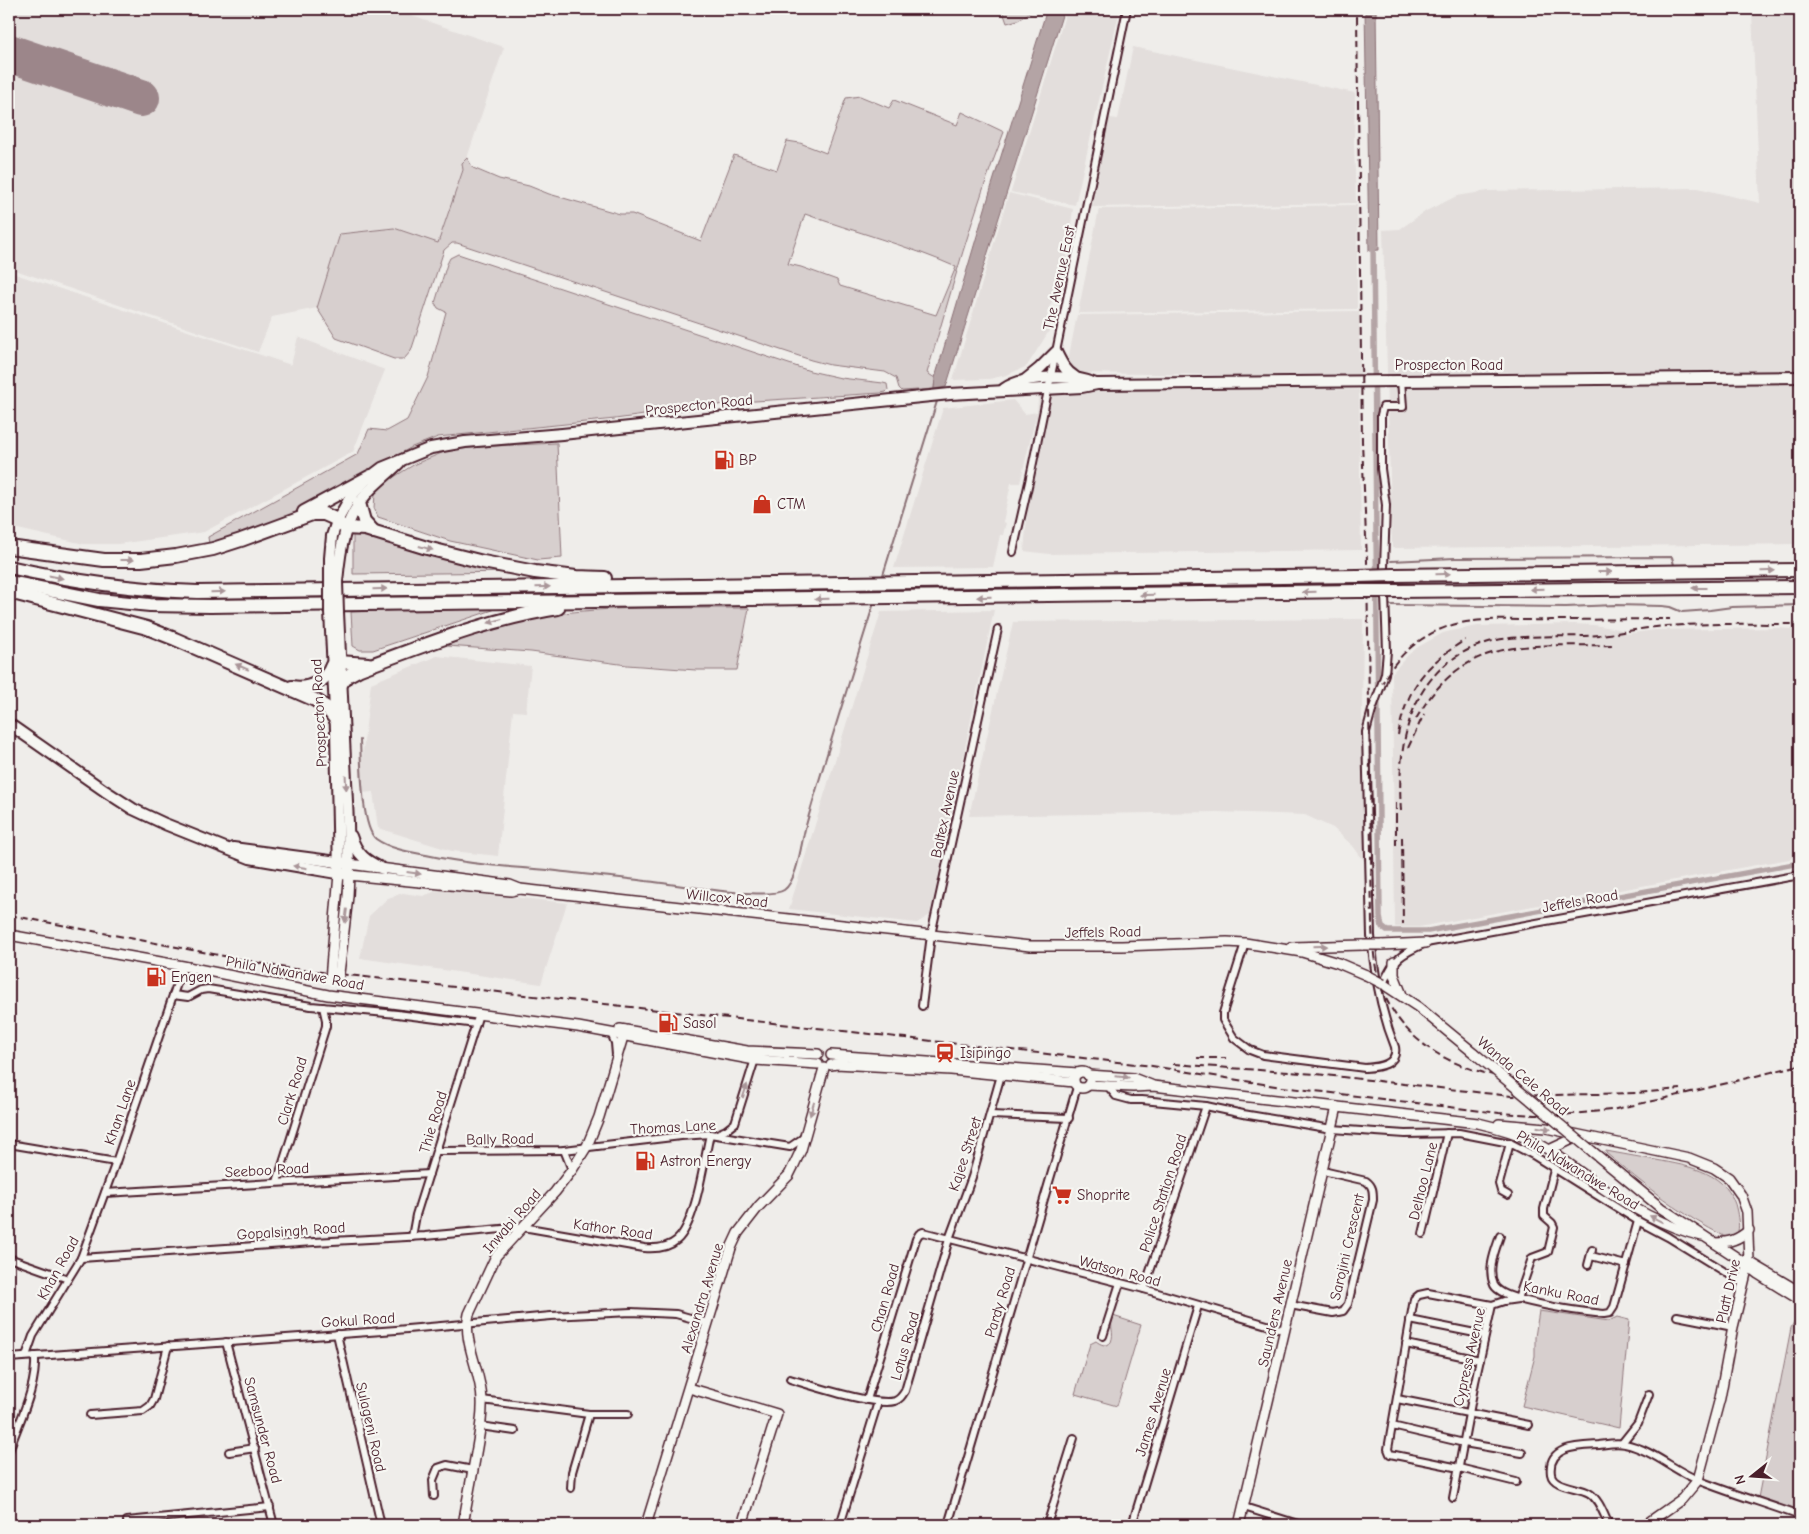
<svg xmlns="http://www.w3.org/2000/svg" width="1809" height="1534" font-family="'Comic Neue',sans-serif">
<rect width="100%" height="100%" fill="#efedea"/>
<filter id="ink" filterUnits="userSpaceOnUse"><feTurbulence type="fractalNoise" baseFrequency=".02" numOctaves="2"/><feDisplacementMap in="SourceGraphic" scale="10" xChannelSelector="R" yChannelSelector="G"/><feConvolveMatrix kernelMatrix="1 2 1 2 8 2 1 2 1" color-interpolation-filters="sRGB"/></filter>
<g filter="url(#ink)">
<g fill="#e3dedc">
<path d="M9 9H391L504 47 467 158 463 161V169L438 243 394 228 340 234 317 308 272 317 258 352 9 268Z"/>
<path d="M1067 9H1120L1075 205 1011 192Z"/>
<path d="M1752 11 1800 12V544L1392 548 1383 230 1400 229 1426 211 1457 196 1488 191 1698 188 1760 203Z"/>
<path d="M1133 47 1355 93 1354 144 1356 203 1092 207 1109 118 1118 119Z"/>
<path d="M1009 193 1073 209 1066 262 1058 288 1047 312 1049 331 1027 366 1007 375 989 379 953 380Z"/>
<path d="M1357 205V309L1078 313 1099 209Z"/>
<path d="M9 272 291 365 298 337 385 370 353 452 204 532 118 544H84L9 527Z"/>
<path d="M1359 311 1360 377 1077 373 1068 361 1077 315Z"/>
<path d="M1040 379 1359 390 1361 550 1049 554 1024 551 1036 416 1020 483H1011L1003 522 1006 523 1003 535H1000L993 567 894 568 943 408 1013 400 1025 414 1037 412Z"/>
<path d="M994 610 930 915 917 923 789 909 881 612Z"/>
<path d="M1363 619 1362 716 1367 865 1353 846 1333 828 1305 815 1217 812 969 816 1013 622Z"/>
<path d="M1574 624 1594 625 1624 630 1625 634 1655 630 1779 628 1800 630V857L1419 927H1395L1392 673 1408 655 1418 647 1443 633 1451 631 1478 626Z"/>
<path d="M437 656 531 666 526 712 513 711 498 856 452 851 378 828 373 792 362 793 360 775 371 683Z"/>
<path d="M442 889 567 903 541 984 360 958 369 916 388 898 403 893 423 896Z"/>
</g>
<g fill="#d7cfce" stroke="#90777c" fill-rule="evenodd">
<path d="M1002 9H1033L1032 11 1018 20 1007 23Z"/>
<path d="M860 96 889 108 894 100 957 125 962 112 1004 132C973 211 951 292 927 373L935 378 934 389 902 391 899 388 896 378 885 372 830 365 811 360 457 243H452L444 250 411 351 404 359H394L336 338 317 308 340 234 394 228 438 243 463 170 462 163 467 158 473 168 499 179 529 186 549 194 620 214H632L701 241 734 155 777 170 787 141 800 143 826 153 846 98ZM805 214C855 232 907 245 956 267L936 315 840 286 837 280 801 267 788 264Z"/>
<path d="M458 254 810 371 841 378 883 383 887 384 888 390 886 392 881 393 739 402 615 419 438 437 412 447 290 515 273 522 209 544 208 537 358 454 369 429 387 431 407 420 428 377 446 312 438 308 435 303 447 264 450 258Z"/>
<path d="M557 443 562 558 538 560 450 541 378 517 374 508 375 494 389 480 415 464 449 450 494 446Z"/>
<path d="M365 530 522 572 353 574V535Z"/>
<path d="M502 607 373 650H360L353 646 351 612Z"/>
<path d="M646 608H749L737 670H696L627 665 531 652 447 646C460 640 473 633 486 629 538 613 591 609 646 608Z"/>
<path d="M1606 1151C1623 1154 1639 1157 1656 1160 1689 1166 1730 1172 1737 1212 1738 1219 1740 1227 1737 1234L1726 1237C1681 1215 1644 1185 1606 1153Z"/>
<path d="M1800 1310V1512L1758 1498 1791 1328Z"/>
<path d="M1539 1311 1609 1321 1617 1317 1629 1320 1619 1428 1522 1406 1535 1356V1337Z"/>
<path d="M1113 1316 1141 1325 1117 1406 1075 1394 1090 1344 1096 1341C1101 1345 1107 1347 1111 1342 1115 1332 1109 1328 1113 1316Z"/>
</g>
<g fill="#b4a4a5" stroke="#8a6f74">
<path d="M1047 9H1064L946 387 934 389 935 378 992 185Z"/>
<path d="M1365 9H1376L1379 250 1369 251Z"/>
</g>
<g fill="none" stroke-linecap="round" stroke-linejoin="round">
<g stroke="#8a6f74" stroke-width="2">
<path d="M1391 561 1455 558 1672 557 1674 565"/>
<path d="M883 575 938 398"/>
<path d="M1391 605 1566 607 1615 605 1662 606 1670 607 1682 612 1710 610 1732 607 1800 605"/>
<path d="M360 740C361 759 361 828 376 839 390 849 410 852 426 855 467 864 507 867 548 870 581 874 614 877 646 881 670 883 768 901 784 890 797 881 801 845 805 829 826 754 850 680 873 606"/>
</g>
<path stroke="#b4a4a5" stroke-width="5.5" d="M1373 243 1380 917 1382 927 1387 931H1428L1800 863"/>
<path stroke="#9c868a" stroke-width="38" d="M9 53 141 98"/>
<defs>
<g id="street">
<path d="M1013 552 1029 482 1127 9"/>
<path d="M1381 686 1385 674 1387 651 1384 568 1386 505 1381 469V415L1383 407H1403L1401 380"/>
<path d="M1245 943 1223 1013V1020L1234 1038 1250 1050 1263 1055 1365 1068C1379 1067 1398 1065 1395 1047 1381 1012 1374 973 1371 936L1366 732 1372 710"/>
<path d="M1383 984C1394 958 1401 954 1426 943L1800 875"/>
<path d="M173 995 188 997 201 990 208 989 311 1006 397 1014 476 1024"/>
<path d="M922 1006 931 935 998 629"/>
<path d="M611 1033 615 1043 616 1055"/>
<path d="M1107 1085 1116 1096 1131 1100H1142L1206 1106 1243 1114 1332 1129 1405 1134 1459 1133 1510 1143 1533 1155 1638 1221 1668 1237 1743 1283"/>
<path d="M990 1115 1069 1118"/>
<path d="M717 1134 726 1130 735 1123 756 1056"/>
<path d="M9 1144 116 1162"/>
<path d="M564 1150 572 1170"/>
<path d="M437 1151 564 1150 681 1136 710 1134 790 1147 803 1138"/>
<path d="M277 1182 326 1026V1020L323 1007"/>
<path d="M105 1193 429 1174"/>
<path d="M1508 1195 1501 1191 1499 1184 1510 1143"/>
<path d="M1423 1234 1447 1133"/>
<path d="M1500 1236C1495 1251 1487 1269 1494 1285 1502 1302 1584 1312 1604 1314L1610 1313 1614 1307 1638 1221"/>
<path d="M412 1237 416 1215 479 1014"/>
<path d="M1591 1256 1626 1265"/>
<path d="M9 1258 68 1279"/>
<path d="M81 1258 314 1242 425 1236 523 1227 644 1248C656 1249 668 1248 677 1240 696 1223 704 1160 710 1134"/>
<path d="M1588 1265 1592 1250"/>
<path d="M1144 1289 1206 1106"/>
<path d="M1290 1305 1333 1313 1343 1311 1348 1304 1373 1200C1373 1191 1373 1186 1366 1181L1323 1171"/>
<path d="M1492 1305 1428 1293 1419 1295 1414 1299 1388 1449 1390 1454 1459 1468 1516 1482"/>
<path d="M1677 1316 1733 1327"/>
<path d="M1410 1320 1485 1335"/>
<path d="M337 1334 381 1525"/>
<path d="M1103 1336 1120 1283"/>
<path d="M226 1342 274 1525"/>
<path d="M1406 1344 1480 1360"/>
<path d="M26 1356 33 1336 81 1258 116 1162 183 966"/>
<path d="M9 1358 396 1330 551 1316 631 1312 676 1314 708 1323"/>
<path d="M790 1379C810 1385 876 1407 895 1401 900 1399 902 1396 905 1391L949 1239 972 1177 1001 1075"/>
<path d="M1397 1399 1529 1425"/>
<path d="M482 1400 589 1414H628"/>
<path d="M867 1400 916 1239 919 1234 923 1232 1144 1289 1284 1330"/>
<path d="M90 1415 143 1411 150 1406 154 1399 168 1346"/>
<path d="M480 1426 515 1431"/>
<path d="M1392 1426 1464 1443 1522 1453"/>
<path d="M1622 1443 1638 1423 1649 1394"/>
<path d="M9 1451C19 1421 37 1388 35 1356"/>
<path d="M229 1452 255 1448"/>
<path d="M571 1488 572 1472 589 1414"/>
<path d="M434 1496 433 1480 438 1468 447 1465 473 1470"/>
<path d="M1453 1498 1475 1382 1492 1305 1504 1301 1518 1299 1532 1258 1548 1252 1554 1227 1552 1223 1544 1216V1209L1554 1170"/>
<path d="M1244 1507 1301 1525"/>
<path d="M127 1521 270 1507"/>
<path d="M840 1525 878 1402"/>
<path d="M948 1525 1077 1087"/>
<path d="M1047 1525 1074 1438"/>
<path d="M1132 1525 1198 1306"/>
<path d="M1609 1525C1604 1515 1599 1499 1589 1493 1579 1487 1553 1487 1551 1474 1547 1445 1580 1446 1599 1445 1607 1444 1617 1442 1625 1444 1653 1450 1674 1471 1700 1481 1733 1494 1767 1504 1800 1516"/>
</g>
<g id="secondary">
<path d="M349 864 510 885 520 889 1030 946H1122L1227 942 1245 943 1302 952 1338 963 1366 975"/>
<path d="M9 935 183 966 328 995 578 1027 755 1060 818 1064"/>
<path d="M1381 945 1426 943"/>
<path d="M1292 947 1363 945"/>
<path d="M332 955 339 874"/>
<path d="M341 957 348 896 349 875 511 891 520 889"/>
<path d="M1394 962V975L1402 995"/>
<path d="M1383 984 1418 1007 1474 1053"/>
<path d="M620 1029 747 1051 818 1054"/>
<path d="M831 1055 1078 1073"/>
<path d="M831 1065 836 1064 951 1070 1074 1082"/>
<circle cx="1082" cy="1080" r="8"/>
<path d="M1088 1075 1133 1078 1151 1085"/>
<path d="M1088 1085 1133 1087 1153 1086 1478 1123C1500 1128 1520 1134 1539 1144 1556 1153 1571 1166 1587 1177 1621 1202 1660 1226 1702 1236"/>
<path d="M1499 1124 1546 1128 1689 1158 1714 1168 1729 1178 1741 1195 1747 1212 1749 1261 1733 1327 1720 1398 1698 1480 1682 1499 1645 1525"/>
<path d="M1549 1150 1579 1136"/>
<path d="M1593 1152 1661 1208 1736 1257 1758 1274 1800 1300"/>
<path d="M1715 1243C1730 1242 1738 1240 1749 1230"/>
<path d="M1746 1260 1800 1292"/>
<path d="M689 1388 777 1414 742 1525"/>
<path d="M463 1525C467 1501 472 1477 476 1453 479 1436 483 1417 482 1400 481 1370 462 1342 469 1314L496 1256 555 1192 572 1170 587 1146 599 1117 625 1030"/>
<path d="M646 1525 731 1248 738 1233 759 1206 789 1175 794 1165 801 1150 824 1068"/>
<path d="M1239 1525 1337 1107"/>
</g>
<g id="primary">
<path d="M1024 381 1039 369 1056 352C1061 362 1065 371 1075 377"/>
<path d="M1004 389C1024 375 1074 374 1096 384"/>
<path d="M330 582V558L332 536 337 521 350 498 366 480 382 468 431 448 465 442 562 434 950 394 1082 387 1097 384 1800 377"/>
<path d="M337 582C340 548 344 519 368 492 377 482 389 473 399 463"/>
<path d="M330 612 336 730 339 874"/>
<path d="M9 724 105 791 133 809 165 824 250 858 349 875 348 823 338 612"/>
<path d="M351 836C357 855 366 861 383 869"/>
<path d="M233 848 345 863"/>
</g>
<g id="highway">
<path d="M359 503 364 521 374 532"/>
<path d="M304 512 371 476"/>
<path d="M9 547 104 560H141L176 556 213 549 241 540 312 514H324L333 518 345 528 365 529 427 548 483 562 535 572 576 577 605 578"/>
<path d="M9 567C71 581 133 590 198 592L1358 576"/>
<path d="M1394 575 1800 570"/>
<path d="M9 582 99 600 150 605 210 606 1358 591"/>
<path d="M1394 591 1800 587"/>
<path d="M9 592 147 628 175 639 315 700 326 707 336 720"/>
<path d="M341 684 347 676 360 669C425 645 489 619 558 608"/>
<path d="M292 687C309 690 326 682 332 665L339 662 368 664"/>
</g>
</defs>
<use href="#street" stroke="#4a1f2b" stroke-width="10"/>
<use href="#secondary" stroke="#4a1f2b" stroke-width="12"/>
<use href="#primary" stroke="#4a1f2b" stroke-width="14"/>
<use href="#highway" stroke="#4a1f2b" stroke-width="16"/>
<use href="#street" stroke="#f6f6f2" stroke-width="6"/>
<use href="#secondary" stroke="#f6f6f2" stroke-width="9"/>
<use href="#primary" stroke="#f6f6f2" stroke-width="10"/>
<use href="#highway" stroke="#f6f6f2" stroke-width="12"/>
<g stroke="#4a1f2b" stroke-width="2" stroke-dasharray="8 4" stroke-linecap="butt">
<path d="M1357 16 1362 441 1367 561 1372 927C1373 946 1374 966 1380 984 1401 1045 1460 1074 1521 1079"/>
<path d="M1373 710C1382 668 1414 635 1456 624 1486 617 1521 621 1552 620 1591 620 1631 619 1670 619"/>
<path d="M1416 719C1465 633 1528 647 1614 645"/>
<path d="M1398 735C1407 687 1425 665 1465 640"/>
<path d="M1408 748 1424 714"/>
<path d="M1396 802V845"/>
<path d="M1401 811C1396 736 1413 659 1497 640 1528 634 1568 638 1600 635 1623 633 1645 627 1667 626 1711 623 1756 624 1800 624"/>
<path d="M1402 837 1403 924"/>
<path d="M9 915 286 968 1100 1060 1152 1066 1282 1087 1499 1113 1535 1115H1563L1611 1110 1671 1097 1800 1065"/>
<path d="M1197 1058H1226"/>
<path d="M1173 1064 1316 1074 1511 1096 1636 1093 1681 1089"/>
</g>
<defs>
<path id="street-bridge" d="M1372 710 1381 686"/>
<g id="secondary-bridge">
<path d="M1363 945H1381"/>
<path d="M1366 975 1383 984"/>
<path d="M330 980 332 955"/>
<path d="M338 981 341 957"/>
<path d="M1474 1053 1593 1152"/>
</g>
<g id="primary-bridge">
<path d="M330 582V612"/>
<path d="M337 582 338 612"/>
</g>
<g id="highway-bridge">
<path d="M1358 576 1394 575"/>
<path d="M1358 591H1394"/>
</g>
</defs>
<use href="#street-bridge" stroke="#4a1f2b" stroke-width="10" stroke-linecap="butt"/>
<use href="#secondary-bridge" stroke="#4a1f2b" stroke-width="12" stroke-linecap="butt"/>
<use href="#primary-bridge" stroke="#4a1f2b" stroke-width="14" stroke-linecap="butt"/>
<use href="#highway-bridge" stroke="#4a1f2b" stroke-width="16" stroke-linecap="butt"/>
<use href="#street-bridge" stroke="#f6f6f2" stroke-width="6"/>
<use href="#secondary-bridge" stroke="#f6f6f2" stroke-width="9"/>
<use href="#primary-bridge" stroke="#f6f6f2" stroke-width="10"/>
<use href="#highway-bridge" stroke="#f6f6f2" stroke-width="12"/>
</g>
<defs><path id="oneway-solid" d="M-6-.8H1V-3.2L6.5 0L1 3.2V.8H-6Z" transform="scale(1.25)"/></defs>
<g fill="#a99598">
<use href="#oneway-solid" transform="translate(426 548) rotate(16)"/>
<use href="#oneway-solid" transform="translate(127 560)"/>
<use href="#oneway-solid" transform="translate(1768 571) rotate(-1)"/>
<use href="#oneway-solid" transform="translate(1605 572)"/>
<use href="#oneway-solid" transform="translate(1443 574) rotate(-1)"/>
<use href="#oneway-solid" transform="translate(56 577) rotate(12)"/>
<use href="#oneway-solid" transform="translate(543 587) rotate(-1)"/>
<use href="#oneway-solid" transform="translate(1699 588) rotate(180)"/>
<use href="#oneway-solid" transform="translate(380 589) rotate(-1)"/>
<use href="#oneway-solid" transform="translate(1537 589) rotate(179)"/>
<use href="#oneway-solid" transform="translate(218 592) rotate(-2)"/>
<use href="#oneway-solid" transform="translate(1309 592) rotate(179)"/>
<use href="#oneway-solid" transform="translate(1147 595) rotate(179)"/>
<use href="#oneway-solid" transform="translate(984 597) rotate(179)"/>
<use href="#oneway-solid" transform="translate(822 599) rotate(179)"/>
<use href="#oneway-solid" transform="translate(495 621) rotate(164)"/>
<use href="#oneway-solid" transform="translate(242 667) rotate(-157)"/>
<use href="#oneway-solid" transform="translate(346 783) rotate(87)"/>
<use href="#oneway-solid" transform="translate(300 867) rotate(-171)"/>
<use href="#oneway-solid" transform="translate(414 873) rotate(8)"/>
<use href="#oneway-solid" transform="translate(346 916) rotate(97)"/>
<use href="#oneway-solid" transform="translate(1320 946) rotate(-2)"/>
<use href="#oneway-solid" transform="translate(1122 1077) rotate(5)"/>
<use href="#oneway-solid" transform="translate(745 1091) rotate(-72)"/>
<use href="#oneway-solid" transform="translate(812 1109) rotate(107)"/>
<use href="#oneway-solid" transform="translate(1544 1128) rotate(10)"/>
<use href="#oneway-solid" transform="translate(1656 1219) rotate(-153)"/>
</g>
</g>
<defs>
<symbol id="fuel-bare" viewBox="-9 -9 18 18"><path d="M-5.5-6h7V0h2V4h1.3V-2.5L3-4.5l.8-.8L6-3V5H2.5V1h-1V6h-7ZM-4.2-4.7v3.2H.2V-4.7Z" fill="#c8321e" stroke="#f6f6f2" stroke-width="2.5" paint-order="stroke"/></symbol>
<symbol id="shop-bare" viewBox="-9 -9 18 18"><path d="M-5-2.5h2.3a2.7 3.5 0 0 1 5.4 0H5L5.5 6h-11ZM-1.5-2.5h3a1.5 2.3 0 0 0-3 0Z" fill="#c8321e" stroke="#f6f6f2" stroke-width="2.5" paint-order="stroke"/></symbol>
<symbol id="station-bare" viewBox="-9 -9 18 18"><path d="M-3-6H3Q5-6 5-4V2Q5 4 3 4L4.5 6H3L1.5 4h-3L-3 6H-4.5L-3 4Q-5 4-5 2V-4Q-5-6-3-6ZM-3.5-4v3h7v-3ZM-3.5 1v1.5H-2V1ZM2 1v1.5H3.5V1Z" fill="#c8321e" stroke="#f6f6f2" stroke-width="2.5" paint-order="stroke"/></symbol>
<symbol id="supermarket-bare" viewBox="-9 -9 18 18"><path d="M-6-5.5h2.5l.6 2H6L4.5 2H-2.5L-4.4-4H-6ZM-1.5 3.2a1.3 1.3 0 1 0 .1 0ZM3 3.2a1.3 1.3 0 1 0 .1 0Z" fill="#c8321e" stroke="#f6f6f2" stroke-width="2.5" paint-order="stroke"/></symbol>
</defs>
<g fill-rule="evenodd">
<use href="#fuel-bare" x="710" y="446" width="28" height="28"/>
<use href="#shop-bare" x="748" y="490" width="28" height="28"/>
<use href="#fuel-bare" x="142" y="963" width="28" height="28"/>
<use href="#fuel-bare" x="654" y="1009" width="28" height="28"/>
<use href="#station-bare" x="931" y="1039" width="28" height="28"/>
<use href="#fuel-bare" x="631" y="1147" width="28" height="28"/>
<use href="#supermarket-bare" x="1048" y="1181" width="28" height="28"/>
</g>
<g text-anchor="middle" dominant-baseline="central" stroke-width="4.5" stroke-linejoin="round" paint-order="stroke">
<g font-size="15" fill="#4a1f2b" stroke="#f6f6f2">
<text transform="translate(1059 278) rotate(-78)">The Avenue East</text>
<text x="1449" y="365">Prospecton Road</text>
<text transform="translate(699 405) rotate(-6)">Prospecton Road</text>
<text transform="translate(319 713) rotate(-93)">Prospecton Road</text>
<text transform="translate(945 814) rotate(-78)">Baltex Avenue</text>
<text transform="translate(727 898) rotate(6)">Willcox Road</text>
<text transform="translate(1580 901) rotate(-10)">Jeffels Road</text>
<text transform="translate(1103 932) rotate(-1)">Jeffels Road</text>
<text transform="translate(295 973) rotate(10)">Phila Ndwandwe Road</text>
<text transform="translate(1523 1076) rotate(40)">Wanda Cele Road</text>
<text transform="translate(292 1091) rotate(-73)">Clark Road</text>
<text transform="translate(120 1112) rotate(-71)">Khan Lane</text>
<text transform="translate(433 1122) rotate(-73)">Thie Road</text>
<text transform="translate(673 1127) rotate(-3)">Thomas Lane</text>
<text transform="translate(500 1139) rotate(-1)">Bally Road</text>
<text transform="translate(965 1154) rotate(-72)">Kajee Street</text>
<text transform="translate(267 1170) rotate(-3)">Seeboo Road</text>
<text transform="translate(1578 1170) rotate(31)">Phila Ndwandwe Road</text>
<text transform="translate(1423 1181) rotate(-76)">Delhoo Lane</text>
<text transform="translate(1163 1193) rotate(-72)">Police Station Road</text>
<text transform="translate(512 1221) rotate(-49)">Inwabi Road</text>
<text transform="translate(613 1229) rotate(8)">Kathor Road</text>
<text transform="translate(291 1231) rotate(-4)">Gopalsingh Road</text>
<text transform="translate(1347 1247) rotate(-77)">Sarojini Crescent</text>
<text transform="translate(58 1268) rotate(-61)">Khan Road</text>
<text transform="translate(1120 1271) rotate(15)">Watson Road</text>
<text transform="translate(1728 1291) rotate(-77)">Platt Drive</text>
<text transform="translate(1561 1293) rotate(11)">Kanku Road</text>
<text transform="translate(702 1298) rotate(-73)">Alexandra Avenue</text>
<text transform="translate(885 1298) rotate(-74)">Chan Road</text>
<text transform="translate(1000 1302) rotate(-73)">Pardy Road</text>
<text transform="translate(1275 1313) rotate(-77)">Saunders Avenue</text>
<text transform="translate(358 1320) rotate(-4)">Gokul Road</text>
<text transform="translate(905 1346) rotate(-74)">Lotus Road</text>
<text transform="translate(1469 1357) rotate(-77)">Cypress Avenue</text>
<text transform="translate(1153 1412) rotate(-73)">James Avenue</text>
<text transform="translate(371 1427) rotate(77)">Sulageni Road</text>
<text transform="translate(263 1430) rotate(75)">Samsunder Road</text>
</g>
<g font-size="15" fill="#4a1f2b" stroke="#f6f6f2" text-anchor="start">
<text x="739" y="460">BP</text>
<text x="777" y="504">CTM</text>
<text x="171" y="977">Engen</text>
<text x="683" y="1023">Sasol</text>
<text x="960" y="1053">Isipingo</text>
<text x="660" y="1161">Astron Energy</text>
<text x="1077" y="1195">Shoprite</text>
</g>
</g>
<rect width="1809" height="1534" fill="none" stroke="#f6f6f2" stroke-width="30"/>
<rect x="15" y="15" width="1779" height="1504" fill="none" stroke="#4a1f2b" stroke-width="2" filter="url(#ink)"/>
<g transform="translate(1752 1476) rotate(253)" stroke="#f6f6f2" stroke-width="4" paint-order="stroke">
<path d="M0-4L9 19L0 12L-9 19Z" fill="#4a1f2b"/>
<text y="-8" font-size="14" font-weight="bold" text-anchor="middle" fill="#4a1f2b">N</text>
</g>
</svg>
